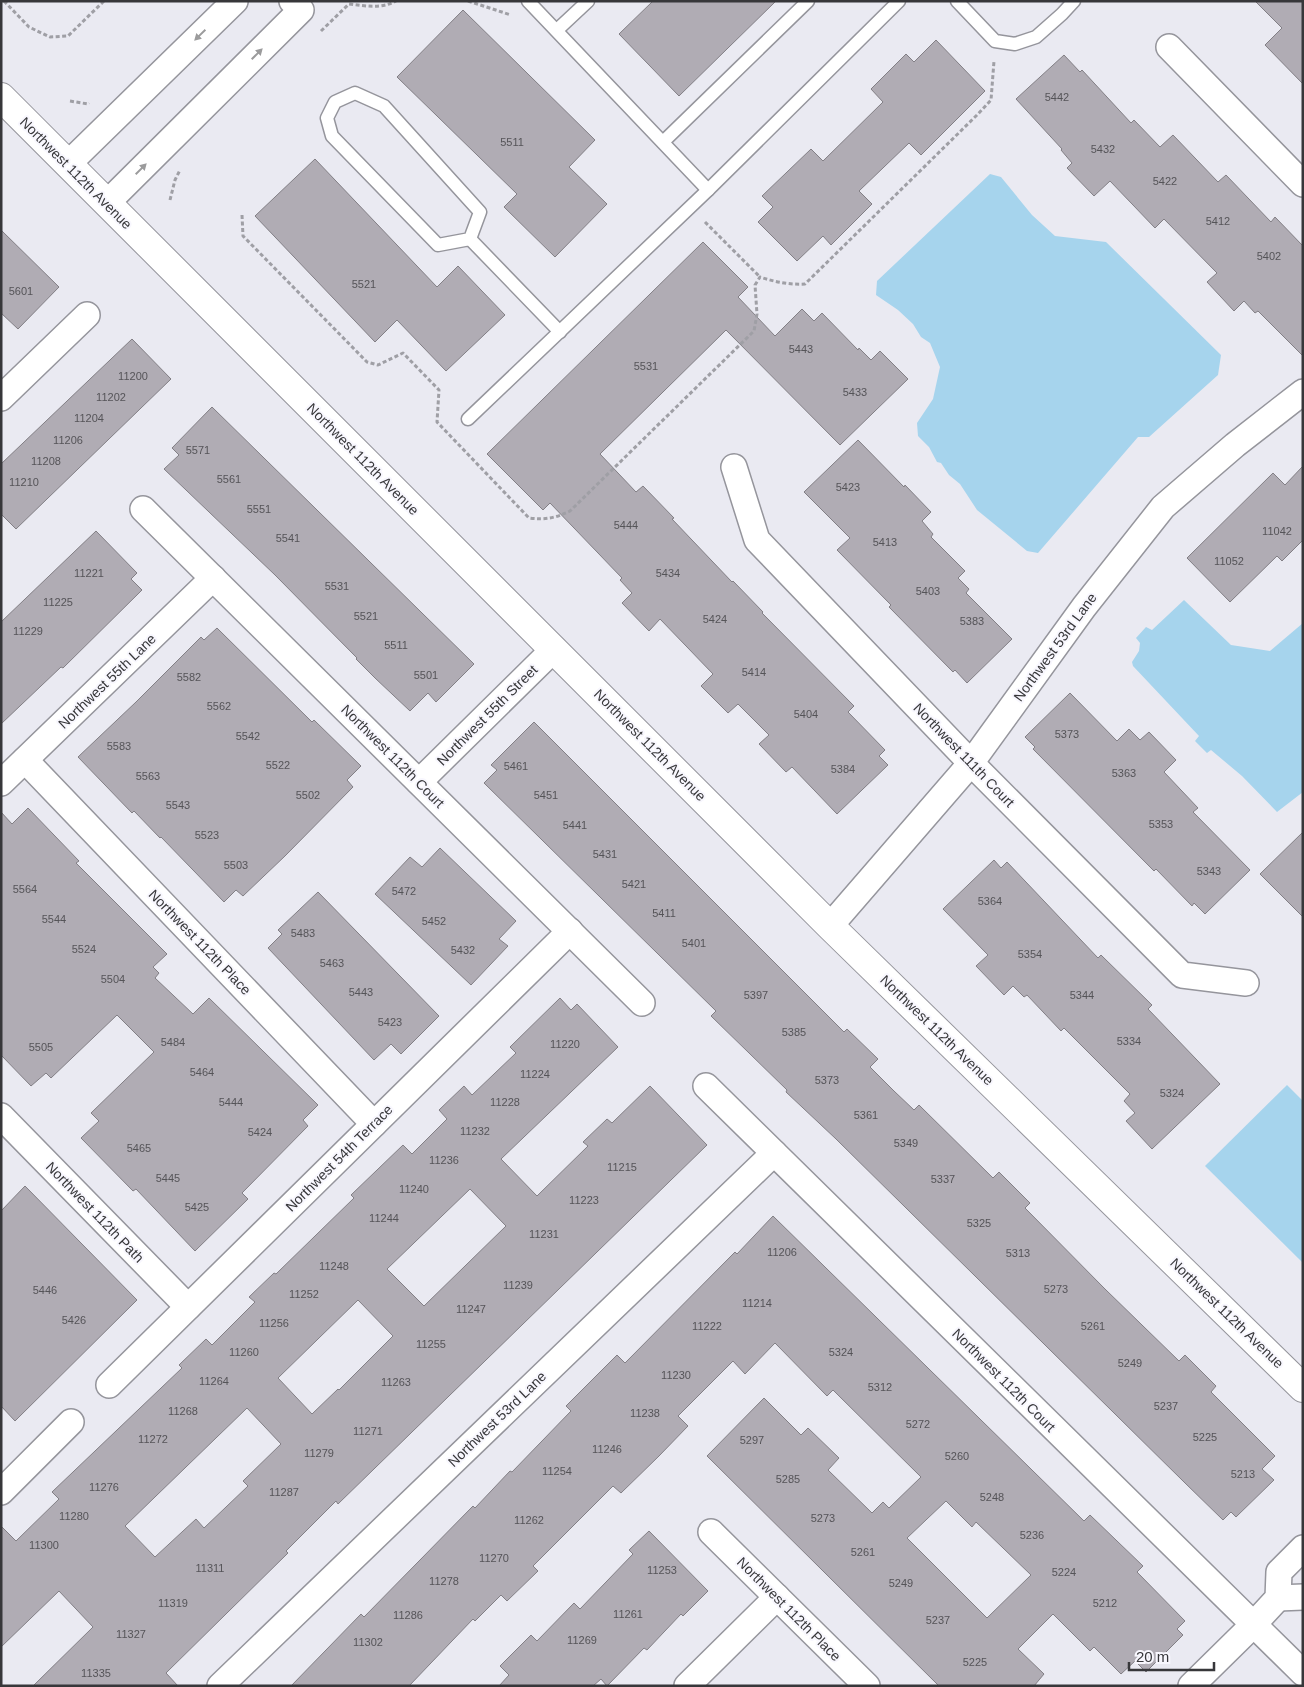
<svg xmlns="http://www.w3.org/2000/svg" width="1304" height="1687" font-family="Arial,sans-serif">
<rect width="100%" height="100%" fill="#eaeaf2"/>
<g fill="#a6d4ed">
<path d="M990 174 1001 177 1032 215 1055 236 1106 242 1221 355 1218 375 1149 437H1138L1038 553 1027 551 977 510 960 484 949 475 941 463 937 462 929 447 918 436 917 423 933 399 940 367 930 343 921 337 913 324 898 310 876 295 877 281Z"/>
<path d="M1184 600 1231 645 1270 651 1303 623V792L1277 812 1242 776 1211 750 1207 753 1195 741 1199 736 1133 666 1132 662 1139 651 1140 643 1136 638 1146 627 1152 630Z"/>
<path d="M1287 1085 1303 1101V1263L1205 1166Z"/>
</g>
<g fill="#b0acb4" stroke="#827f85" fill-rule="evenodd">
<path d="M653 1H776L679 96 619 34Z"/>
<path d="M1255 1H1303V84L1265 45 1282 28Z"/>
<path d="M463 10 595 140 569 167 607 204 555 257 504 207 517 194 397 77Z"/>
<path d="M936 40 985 91 921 155 909 143 859 191 872 204 831 245 823 236 797 261 758 222 773 207 762 196 811 149 823 161 883 102 871 89 906 54 914 62Z"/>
<path d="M1064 55 1080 72 1082 70 1131 123 1134 120 1160 147 1173 135 1218 182 1226 175 1271 222 1275 217 1303 246V356L1258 311 1255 313 1244 301 1234 311 1207 282 1217 273 1164 219 1155 228 1110 181 1094 196 1067 168 1072 163 1061 150 1062 149 1016 99Z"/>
<path d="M315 159 437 287 458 266 505 315 446 371 397 320 375 342 255 216Z"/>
<path d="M1 230 59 287 18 329 1 313Z"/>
<path d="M703 242 748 287 738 297 775 336 802 309 814 321 822 313 858 350 859 348 871 360 880 351 908 379 840 445 726 330 600 454 636 492 643 486 674 518 672 519 732 582 733 581 763 612 762 613 854 706 848 712 885 750 879 756 888 765 837 814 792 767 786 772 759 744 769 735 738 704 728 713 701 686 713 674 660 619 649 631 622 603 632 593 620 580 622 578 550 503 543 510 487 454Z"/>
<path d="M132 339 171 379 16 529 1 514V464Z"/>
<path d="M212 407 474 664 436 702 428 693 410 711 375 678 356 659 357 658 275 575 164 469 179 455 172 448Z"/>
<path d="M858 440 904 487 905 485 931 512 922 521 933 534 931 537 965 571 958 578 969 589 966 593 1012 639 967 683 955 670 953 672 889 607 891 605 837 550 850 538 804 492Z"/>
<path d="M1303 466V540L1282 561 1277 556 1230 602 1187 558 1273 473 1285 485Z"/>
<path d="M96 531 137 573 131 579 142 590 63 668 61 667 1 724V622Z"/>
<path d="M217 628 312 722 314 720 361 766 347 780 353 787 285 856 243 896 236 890 224 902 161 837 160 838 134 811 132 813 78 757 136 702 201 637 204 640Z"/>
<path d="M1070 693 1117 741 1129 729 1140 740 1149 732 1176 760 1164 772 1198 808 1193 812 1250 870 1205 914 1194 903 1192 906 1156 869 1154 871 1033 749 1035 747 1025 737Z"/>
<path d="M534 722 844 1032 847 1029 878 1059 870 1067 894 1091 914 1110 919 1105 993 1178 999 1172 1030 1203 1025 1208 1105 1289 1179 1361 1185 1355 1216 1386 1211 1392 1275 1456 1262 1469 1274 1480 1236 1517 1231 1512 1223 1520 1184 1482 836 1139 786 1092 787 1090 711 1016 716 1011 484 783 497 770 491 765Z"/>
<path d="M28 808 79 861 76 863 167 954 153 967 159 973 155 978 193 1014 209 998 318 1105 303 1120 308 1126 242 1193 248 1199 195 1251 136 1189 133 1191 81 1138 99 1121 91 1113 154 1052 117 1015 51 1078 46 1073 31 1086 1 1055V812L12 824Z"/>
<path d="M1303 832V917L1260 874Z"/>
<path d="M440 848 516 921 499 939 508 946 471 985 375 894 410 857 422 867Z"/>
<path d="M994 860 1001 868 1007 862 1098 958 1101 955 1152 1005 1148 1009 1220 1084 1152 1149 1126 1121 1135 1113 1124 1101 1130 1094 1064 1028 1061 1031 1027 995 1024 997 1013 986 1004 995 976 966 988 955 943 909Z"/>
<path d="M318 892 439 1016 401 1054 391 1044 374 1060 268 948 282 934 278 930Z"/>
<path d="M560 998 571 1010 577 1004 618 1047 501 1159 537 1196 588 1146 583 1142 607 1119 612 1123 650 1086 707 1145 338 1504 336 1501 286 1551 288 1553 166 1673 178 1686H33L93 1627 59 1591 1 1647V1526L16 1541 59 1499 52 1492 182 1368 179 1365 206 1339 212 1345 255 1302 249 1297 274 1273 276 1274 354 1198 351 1195 403 1145 412 1154 447 1119 439 1110 464 1086 472 1095 516 1053 510 1047ZM470 1189 506 1226 424 1306 387 1269ZM358 1300 393 1336 339 1390 338 1389 312 1414 278 1378ZM247 1408 281 1444 243 1481 248 1486 204 1528 196 1519 155 1557 125 1526Z"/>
<path d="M25 1186 137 1300 15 1421 1 1406V1211Z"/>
<path d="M773 1216 1084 1521 1090 1515 1143 1566 1137 1572 1185 1621 1177 1629 1183 1635 1146 1672 1135 1661 1121 1674 1094 1647 1090 1651 1053 1614 1018 1649 1044 1674 1034 1686H939L707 1456 764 1398 801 1435 808 1428 839 1458 828 1470 872 1513 883 1502 889 1508 921 1477 833 1390 827 1396 775 1343 745 1374 733 1361 678 1416 688 1426 659 1456 621 1493 613 1486 533 1566 538 1571 507 1601 501 1595 475 1621 473 1619 409 1686H291L361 1614 364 1617 473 1506 475 1508 510 1471 512 1472 571 1411 566 1406 617 1355 625 1363 735 1252 737 1254ZM946 1501 972 1527 976 1522 1031 1575 987 1618 907 1538Z"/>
<path d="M649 1531 708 1591 683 1616 681 1614 647 1650 644 1648 607 1686 601 1679 593 1686H499L509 1675 500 1666 531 1635 537 1641 574 1603 580 1609 633 1554 629 1550Z"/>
</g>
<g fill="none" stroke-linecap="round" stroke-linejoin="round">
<defs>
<g id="service">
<path d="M528 1 708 190"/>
<path d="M957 1 995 41 1015 44 1036 37 1062 14 1074 1"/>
<path d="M557 30 588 1"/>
<path d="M663 142 808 1"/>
<path d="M470 239 438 245 332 136 327 118 335 102 355 93 384 106 480 212 470 239 560 332"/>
<path d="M468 419 708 190 899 1"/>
</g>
<g id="minor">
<path d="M1169 47 1303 184"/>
<path d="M68 164 235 1"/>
<path d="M107 203 301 10 292 1"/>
<path d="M1 398 87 315"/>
<path d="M734 467 757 540 971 763 1182 975 1246 983"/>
<path d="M143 509 642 1003"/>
<path d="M25 760 374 1124"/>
<path d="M419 782 554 649"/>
<path d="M1 783 213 578"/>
<path d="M830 926 971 763 1084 607 1163 507 1235 445 1303 392"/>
<path d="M706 1086 1303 1673"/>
<path d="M1 1116 188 1307"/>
<path d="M109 1385 570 931"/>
<path d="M1 1492 71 1422"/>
<path d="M711 1532 867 1686"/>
<path d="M1278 1598 1303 1597"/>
<path d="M220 1686 774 1153"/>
<path d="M687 1686 777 1597"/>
<path d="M1191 1686 1253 1625 1278 1598 1279 1572 1303 1548"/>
</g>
<path id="tertiary" d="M1 97 830 926 1303 1388"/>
</defs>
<use href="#service" stroke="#95959c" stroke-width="15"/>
<use href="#minor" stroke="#95959c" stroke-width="28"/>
<use href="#tertiary" stroke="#95959c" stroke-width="30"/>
<g stroke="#9f9fa5" stroke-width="3" stroke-dasharray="4 2.5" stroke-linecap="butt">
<path d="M4 1 29 27 50 37 68 36 104 1"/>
<path d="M468 1 511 15"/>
<path d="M321 31 349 4C366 6 381 9 396 1"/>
<path d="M70 101 88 104 89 103"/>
<path d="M170 200 175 180 180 170"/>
<path d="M242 215 243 236 367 362 378 365 403 353 439 390 437 422 529 518C545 520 556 518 570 511L754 331 757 314 755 285 760 277C775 282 790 285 805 284L977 115 991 100 994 61"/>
<path d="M705 222 760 277"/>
</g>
<use href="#service" stroke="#fff" stroke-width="12"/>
<use href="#minor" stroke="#fff" stroke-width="25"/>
<use href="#tertiary" stroke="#fff" stroke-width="28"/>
</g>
<defs><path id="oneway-solid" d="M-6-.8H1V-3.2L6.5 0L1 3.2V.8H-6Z" transform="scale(1.25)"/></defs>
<g fill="#9b9b9c">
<use href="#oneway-solid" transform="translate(200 35) rotate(136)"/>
<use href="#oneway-solid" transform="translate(257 54) rotate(-45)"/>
<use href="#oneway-solid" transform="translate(141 169) rotate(-45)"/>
</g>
<g text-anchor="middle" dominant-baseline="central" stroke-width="4" stroke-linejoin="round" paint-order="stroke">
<g font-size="11" fill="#555458">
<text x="1057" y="97">5442</text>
<text x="512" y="142">5511</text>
<text x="1103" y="149">5432</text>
<text x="1165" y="181">5422</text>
<text x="1218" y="221">5412</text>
<text x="1269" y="256">5402</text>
<text x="364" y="284">5521</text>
<text x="21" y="291">5601</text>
<text x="801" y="349">5443</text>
<text x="646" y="366">5531</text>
<text x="133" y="376">11200</text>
<text x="855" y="392">5433</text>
<text x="111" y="397">11202</text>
<text x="89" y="418">11204</text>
<text x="68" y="440">11206</text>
<text x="198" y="450">5571</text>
<text x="46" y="461">11208</text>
<text x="229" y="479">5561</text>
<text x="24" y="482">11210</text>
<text x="848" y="487">5423</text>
<text x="259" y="509">5551</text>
<text x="626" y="525">5444</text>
<text x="1277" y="531">11042</text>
<text x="288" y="538">5541</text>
<text x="885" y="542">5413</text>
<text x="1229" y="561">11052</text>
<text x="89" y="573">11221</text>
<text x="668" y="573">5434</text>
<text x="337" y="586">5531</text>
<text x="928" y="591">5403</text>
<text x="58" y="602">11225</text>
<text x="366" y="616">5521</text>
<text x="715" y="619">5424</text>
<text x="972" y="621">5383</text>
<text x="28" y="631">11229</text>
<text x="396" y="645">5511</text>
<text x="754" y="672">5414</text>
<text x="426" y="675">5501</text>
<text x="189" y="677">5582</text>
<text x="219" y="706">5562</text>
<text x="806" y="714">5404</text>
<text x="1067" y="734">5373</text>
<text x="248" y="736">5542</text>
<text x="119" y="746">5583</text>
<text x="278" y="765">5522</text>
<text x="516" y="766">5461</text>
<text x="843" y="769">5384</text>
<text x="1124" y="773">5363</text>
<text x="148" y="776">5563</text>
<text x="308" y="795">5502</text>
<text x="546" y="795">5451</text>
<text x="178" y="805">5543</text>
<text x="1161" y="824">5353</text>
<text x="575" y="825">5441</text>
<text x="207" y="835">5523</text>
<text x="605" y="854">5431</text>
<text x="236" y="865">5503</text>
<text x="1209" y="871">5343</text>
<text x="634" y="884">5421</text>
<text x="25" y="889">5564</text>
<text x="404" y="891">5472</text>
<text x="990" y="901">5364</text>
<text x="664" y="913">5411</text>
<text x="54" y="919">5544</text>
<text x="434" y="921">5452</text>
<text x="303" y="933">5483</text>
<text x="694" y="943">5401</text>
<text x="84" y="949">5524</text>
<text x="463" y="950">5432</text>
<text x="1030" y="954">5354</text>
<text x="332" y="963">5463</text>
<text x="113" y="979">5504</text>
<text x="361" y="992">5443</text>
<text x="756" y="995">5397</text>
<text x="1082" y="995">5344</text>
<text x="390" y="1022">5423</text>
<text x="794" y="1032">5385</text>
<text x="1129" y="1041">5334</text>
<text x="173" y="1042">5484</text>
<text x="565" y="1044">11220</text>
<text x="41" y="1047">5505</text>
<text x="202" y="1072">5464</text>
<text x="535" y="1074">11224</text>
<text x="827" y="1080">5373</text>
<text x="1172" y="1093">5324</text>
<text x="231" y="1102">5444</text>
<text x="505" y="1102">11228</text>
<text x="866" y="1115">5361</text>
<text x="475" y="1131">11232</text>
<text x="260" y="1132">5424</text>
<text x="906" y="1143">5349</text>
<text x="139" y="1148">5465</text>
<text x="444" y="1160">11236</text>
<text x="622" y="1167">11215</text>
<text x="168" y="1178">5445</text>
<text x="943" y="1179">5337</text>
<text x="414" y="1189">11240</text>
<text x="584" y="1200">11223</text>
<text x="197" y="1207">5425</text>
<text x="384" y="1218">11244</text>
<text x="979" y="1223">5325</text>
<text x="544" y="1234">11231</text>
<text x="782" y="1252">11206</text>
<text x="1018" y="1253">5313</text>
<text x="334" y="1266">11248</text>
<text x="518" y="1285">11239</text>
<text x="1056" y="1289">5273</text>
<text x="45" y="1290">5446</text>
<text x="304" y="1294">11252</text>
<text x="757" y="1303">11214</text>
<text x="471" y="1309">11247</text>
<text x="74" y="1320">5426</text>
<text x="274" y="1323">11256</text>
<text x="707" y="1326">11222</text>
<text x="1093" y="1326">5261</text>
<text x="431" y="1344">11255</text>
<text x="244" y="1352">11260</text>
<text x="841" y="1352">5324</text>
<text x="1130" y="1363">5249</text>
<text x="676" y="1375">11230</text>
<text x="214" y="1381">11264</text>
<text x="396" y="1382">11263</text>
<text x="880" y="1387">5312</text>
<text x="1166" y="1406">5237</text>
<text x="183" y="1411">11268</text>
<text x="645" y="1413">11238</text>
<text x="918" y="1424">5272</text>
<text x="368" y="1431">11271</text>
<text x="1205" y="1437">5225</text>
<text x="153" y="1439">11272</text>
<text x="752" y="1440">5297</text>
<text x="607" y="1449">11246</text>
<text x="319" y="1453">11279</text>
<text x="957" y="1456">5260</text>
<text x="557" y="1471">11254</text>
<text x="1243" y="1474">5213</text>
<text x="788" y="1479">5285</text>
<text x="104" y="1487">11276</text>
<text x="284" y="1492">11287</text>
<text x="992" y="1497">5248</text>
<text x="74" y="1516">11280</text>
<text x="823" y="1518">5273</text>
<text x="529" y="1520">11262</text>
<text x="1032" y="1535">5236</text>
<text x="44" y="1545">11300</text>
<text x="863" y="1552">5261</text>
<text x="494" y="1558">11270</text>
<text x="210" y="1568">11311</text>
<text x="662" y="1570">11253</text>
<text x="1064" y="1572">5224</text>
<text x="444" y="1581">11278</text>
<text x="901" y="1583">5249</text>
<text x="173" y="1603">11319</text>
<text x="1105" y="1603">5212</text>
<text x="628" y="1614">11261</text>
<text x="408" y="1615">11286</text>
<text x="938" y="1620">5237</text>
<text x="131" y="1634">11327</text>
<text x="582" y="1640">11269</text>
<text x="368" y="1642">11302</text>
<text x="975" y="1662">5225</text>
<text x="96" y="1673">11335</text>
</g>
<g font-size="14" fill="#37373a" stroke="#f8f7fe">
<text transform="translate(76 173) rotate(45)">Northwest 112th Avenue</text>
<text transform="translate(363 459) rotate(45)">Northwest 112th Avenue</text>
<text transform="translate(1055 647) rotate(-54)">Northwest 53rd Lane</text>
<text transform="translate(107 681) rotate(-44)">Northwest 55th Lane</text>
<text transform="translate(487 715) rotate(-45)">Northwest 55th Street</text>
<text transform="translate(650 745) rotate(45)">Northwest 112th Avenue</text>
<text transform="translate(964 755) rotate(46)">Northwest 111th Court</text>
<text transform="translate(393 756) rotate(45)">Northwest 112th Court</text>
<text transform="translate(200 942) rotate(46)">Northwest 112th Place</text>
<text transform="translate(937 1030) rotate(44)">Northwest 112th Avenue</text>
<text transform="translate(339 1158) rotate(-45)">Northwest 54th Terrace</text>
<text transform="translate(95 1212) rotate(46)">Northwest 112th Path</text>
<text transform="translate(1227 1313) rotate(44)">Northwest 112th Avenue</text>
<text transform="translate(1004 1380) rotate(45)">Northwest 112th Court</text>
<text transform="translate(497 1419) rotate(-44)">Northwest 53rd Lane</text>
<text transform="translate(789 1609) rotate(45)">Northwest 112th Place</text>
</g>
</g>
<rect width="1304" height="1687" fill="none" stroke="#37373a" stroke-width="5"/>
<path d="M1129 1662v8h85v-8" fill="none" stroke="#37373a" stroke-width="2.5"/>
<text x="1136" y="1662" font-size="15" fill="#37373a" stroke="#f8f7fe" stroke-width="4" paint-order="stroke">20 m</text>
</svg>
